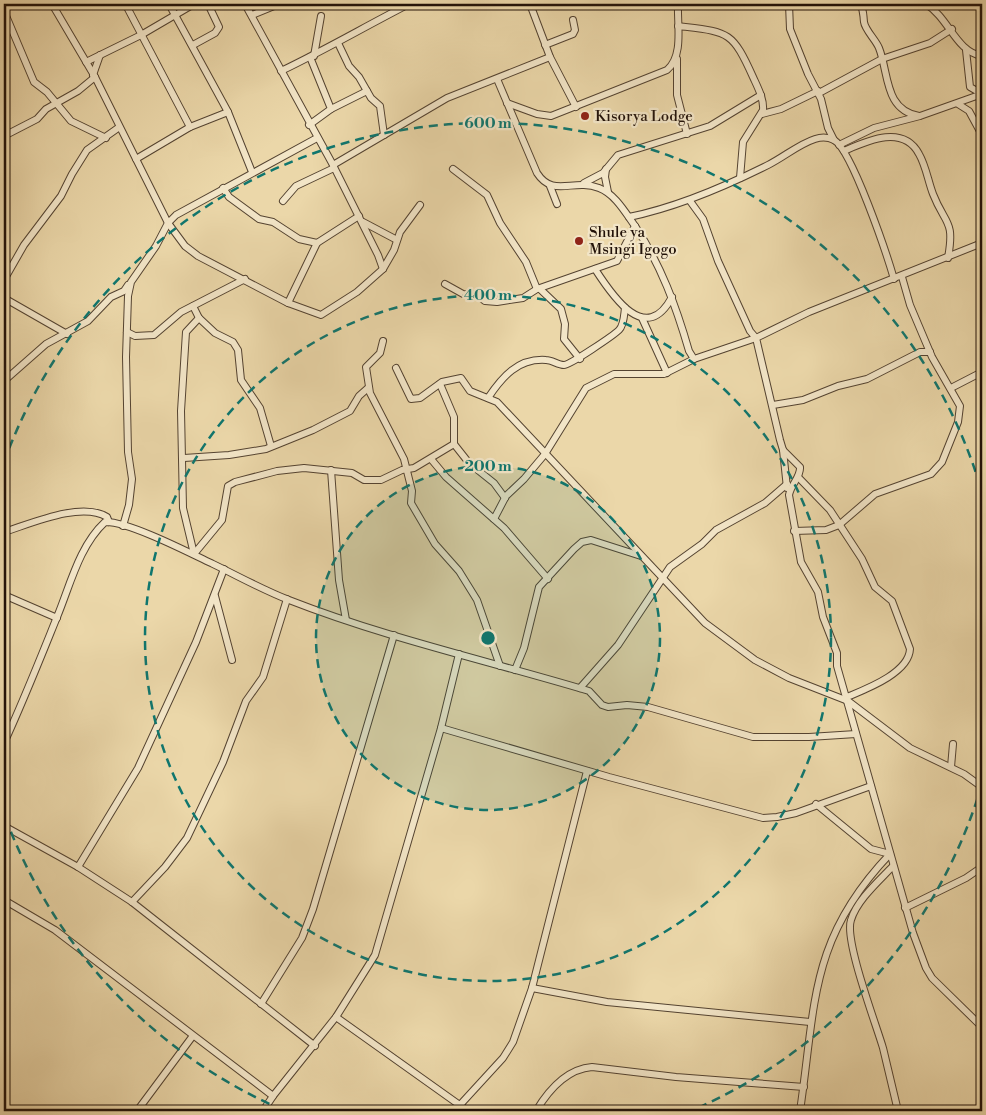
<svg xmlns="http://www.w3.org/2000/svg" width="986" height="1115" font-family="'Libre Bodoni',serif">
<rect width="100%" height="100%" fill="#ebd7a9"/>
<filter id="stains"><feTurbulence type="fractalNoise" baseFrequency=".004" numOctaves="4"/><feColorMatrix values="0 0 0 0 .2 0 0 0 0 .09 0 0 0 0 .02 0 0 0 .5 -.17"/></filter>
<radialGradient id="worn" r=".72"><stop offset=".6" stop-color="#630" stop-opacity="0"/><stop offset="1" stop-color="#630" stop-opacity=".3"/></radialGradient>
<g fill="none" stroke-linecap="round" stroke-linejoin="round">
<defs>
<g id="street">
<path d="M52 4 95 77 168 223 185 246 198 256 288 303 321 315 357 292 383 269 394 250 400 232 420 205"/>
<path d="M131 4 128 9 190 127"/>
<path d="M169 4 228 112 252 172"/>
<path d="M245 4 333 165 378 255 383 269"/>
<path d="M530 4 550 57 576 107"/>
<path d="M789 4 790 29 808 74 821 99 828 128 834 140"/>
<path d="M860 4C864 11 863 14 864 22 865 30 876 40 879 48 889 73 884 110 919 116"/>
<path d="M926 4C949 18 956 52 982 56"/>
<path d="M4 11 34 82 47 92 71 121 106 138"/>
<path d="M252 15 279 4"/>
<path d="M678 26C728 32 732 30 753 77 758 88 764 99 763 110L743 142 740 178"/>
<path d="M338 43 349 66 359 77 371 98 380 106 384 135"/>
<path d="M193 45 215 33 219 27 208 4"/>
<path d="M545 45 573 34 575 30 573 20"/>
<path d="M966 50 970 87 982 94"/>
<path d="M314 56 321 16"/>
<path d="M677 59V95L687 134"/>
<path d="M86 62 141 35 194 4"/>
<path d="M281 71C325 50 366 26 409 4"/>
<path d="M93 75 100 55"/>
<path d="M497 79 537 173C553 198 573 178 599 188 615 194 625 212 635 226 661 265 676 306 689 351L694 359 756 338 750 331 718 261 703 219 690 201"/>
<path d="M819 93 882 59 930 43 952 29"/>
<path d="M507 103 537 114 551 116 667 70C684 56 677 24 678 4"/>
<path d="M958 104 969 111 982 135"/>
<path d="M331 109 367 91"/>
<path d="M762 114 781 109 818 91"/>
<path d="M309 125 331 109 310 57"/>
<path d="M4 136 37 119 46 109 78 91 95 77"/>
<path d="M839 145 874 128 920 116 982 94"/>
<path d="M844 151C867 141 903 124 919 154 926 166 928 181 933 194 945 225 955 219 948 258"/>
<path d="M136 159 190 127 228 112"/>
<path d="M333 165 447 98 550 57"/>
<path d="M453 169 487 195 500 223 526 262 537 289"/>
<path d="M606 169 605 177 608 192"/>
<path d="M584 183 603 173 618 155 710 126 761 95"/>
<path d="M550 186 557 204"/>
<path d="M223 188 229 197 259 219 273 222 299 239 317 243 288 303"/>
<path d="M283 201 296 186 334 168"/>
<path d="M629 217C678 207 724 187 768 165 784 157 799 144 815 139 821 137 828 137 834 140 852 150 887 255 894 279"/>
<path d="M363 222 397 240"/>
<path d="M317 243 359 216"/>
<path d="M982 243 809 312 756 338 780 440 783 450 800 467C801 477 791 484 789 495L801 562 818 592 823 617 837 653V666L913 933 926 968 932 978 982 1027"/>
<path d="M595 269C613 297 646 346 672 297"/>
<path d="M4 280 24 245 61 196 72 174 87 150 118 128"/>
<path d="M445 284 463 294 477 295 485 301 497 302 523 298 537 289 617 261 635 226"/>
<path d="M540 289 561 309 565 324 564 339 580 359"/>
<path d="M4 298 67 334"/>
<path d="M193 306 199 318 215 333 233 342 238 350 241 380 260 408 271 446"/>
<path d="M642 318 667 373"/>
<path d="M127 332 135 336 154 335 181 312 245 279"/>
<path d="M383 341 380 353 366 367 370 393 404 459 412 491 411 503 435 544 459 571 477 600 500 666"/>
<path d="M396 368 411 399 420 398 442 382 461 378 470 391 497 402 705 623 755 660 789 678 848 701 910 748 964 774 982 787"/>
<path d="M4 381 46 344 88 321 111 297 124 291 128 285"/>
<path d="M440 384 454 417V444L469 463 494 483 505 498"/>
<path d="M951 388 982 372"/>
<path d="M488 398C502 377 518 358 546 360 552 360 558 365 564 365 570 365 614 335 619 330 624 325 624 315 625 308"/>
<path d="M773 405 803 400 838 386 867 379 920 352H930"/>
<path d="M783 450 787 488"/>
<path d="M184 458 229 455 266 449 313 430 350 411 359 396 368 388"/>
<path d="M431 459 446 477 504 528 548 579"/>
<path d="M331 470 339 580 346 620"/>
<path d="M798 477 830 510 862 559 875 587 892 601 910 649C909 673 866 689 847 697"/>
<path d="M494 519 506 496 524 479 545 454 586 388 614 374H664L694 359"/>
<path d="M123 526 129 505 132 479 128 452 126 357 128 296 131 282 156 246 168 223 176 215 317 138"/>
<path d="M794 531 826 530 839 525 875 494 931 474 942 462 958 422 960 406 932 357 910 305 902 277"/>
<path d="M4 532C30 524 81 501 107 517L109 522"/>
<path d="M194 554 222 520 228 486 235 482 277 471 304 468 352 473 364 480H381L402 470 414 468 454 444"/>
<path d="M194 554 183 508 181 411 186 332 199 318"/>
<path d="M4 595 57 618"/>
<path d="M215 596 232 660"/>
<path d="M515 670 524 648 539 587 574 549 582 542 591 540 641 556"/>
<path d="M580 688 618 645 670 567 702 544 716 530 765 503 787 484"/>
<path d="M441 728 609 777 763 818 777 817 796 813 871 786"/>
<path d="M4 743C23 702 40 659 57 617 70 586 79 546 105 522 128 521 190 553 213 564 238 576 263 590 289 600 386 638 489 661 589 691L602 705 608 707 627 705 648 707 753 737H809L856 734"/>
<path d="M951 767 953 744"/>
<path d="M816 804 871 849 890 854"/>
<path d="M4 826 78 867 132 902 315 1046"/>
<path d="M893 866C879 881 857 900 851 920 844 940 876 1024 883 1048 888 1069 893 1090 898 1111"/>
<path d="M78 867 138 768 196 642 224 569"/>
<path d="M4 900 55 930 273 1096"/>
<path d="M132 902 165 867 187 838 223 762 246 701 263 677 287 599"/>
<path d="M905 908 966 878 982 867"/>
<path d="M532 988 607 1002 810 1022"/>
<path d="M261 1004 302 938 313 909 394 635"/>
<path d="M336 1017 468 1111"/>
<path d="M459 1106 503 1058 513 1042 532 988 587 771"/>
<path d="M137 1111 192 1037"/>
<path d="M263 1111 273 1096 336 1017 375 955 441 728 459 654"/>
<path d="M536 1111C548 1091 567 1069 592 1067L676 1077 804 1087"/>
<path d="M800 1111C816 1003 809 939 890 854"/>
</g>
<path id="secondary" d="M4 7 8 4"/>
</defs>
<use href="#street" stroke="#544331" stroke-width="8"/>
<use href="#secondary" stroke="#221209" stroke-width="11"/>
<use href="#street" stroke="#f2e5c7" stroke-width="6"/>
<use href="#secondary" stroke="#f2e5c7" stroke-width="9"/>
</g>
<circle cx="488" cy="638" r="172" fill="#0f766e" fill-opacity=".12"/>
<g fill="none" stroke="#0f766e" stroke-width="2.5" stroke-dasharray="9 6">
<circle cx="488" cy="638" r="172"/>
<circle cx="488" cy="638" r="343"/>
<path d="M982 784A515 515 0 0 1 693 1110M283 1110A515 515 0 0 1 4 814M4 462A515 515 0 0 1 982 492"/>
</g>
<g fill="#8f2418" stroke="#f2e5c7" stroke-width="2">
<circle cx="585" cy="116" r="5"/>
<circle cx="579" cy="241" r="5"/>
</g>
<g text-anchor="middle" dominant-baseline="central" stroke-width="4.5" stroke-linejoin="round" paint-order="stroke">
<g font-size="15" fill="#221209" stroke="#f2e5c7" text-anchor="start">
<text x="595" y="116">Kisorya Lodge</text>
<text x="589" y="232">Shule ya<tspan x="589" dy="17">Msingi Igogo</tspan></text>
</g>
</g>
<circle cx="488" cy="638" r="8" fill="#0f766e" stroke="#f2e5c7" stroke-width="2.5"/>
<g font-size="15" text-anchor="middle" font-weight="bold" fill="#0f766e" stroke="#f2e5c7" stroke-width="4.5" stroke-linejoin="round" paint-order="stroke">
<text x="488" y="128">600 m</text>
<text x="488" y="300">400 m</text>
<text x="488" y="471">200 m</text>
</g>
<rect width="986" height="1115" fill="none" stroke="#ebd7a9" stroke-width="20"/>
<rect x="5" y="5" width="976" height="1105" fill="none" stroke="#221209" stroke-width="2.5"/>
<rect x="10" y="10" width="966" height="1095" fill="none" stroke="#221209"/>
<rect width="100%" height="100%" filter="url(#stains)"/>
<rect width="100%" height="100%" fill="url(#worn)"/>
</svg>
